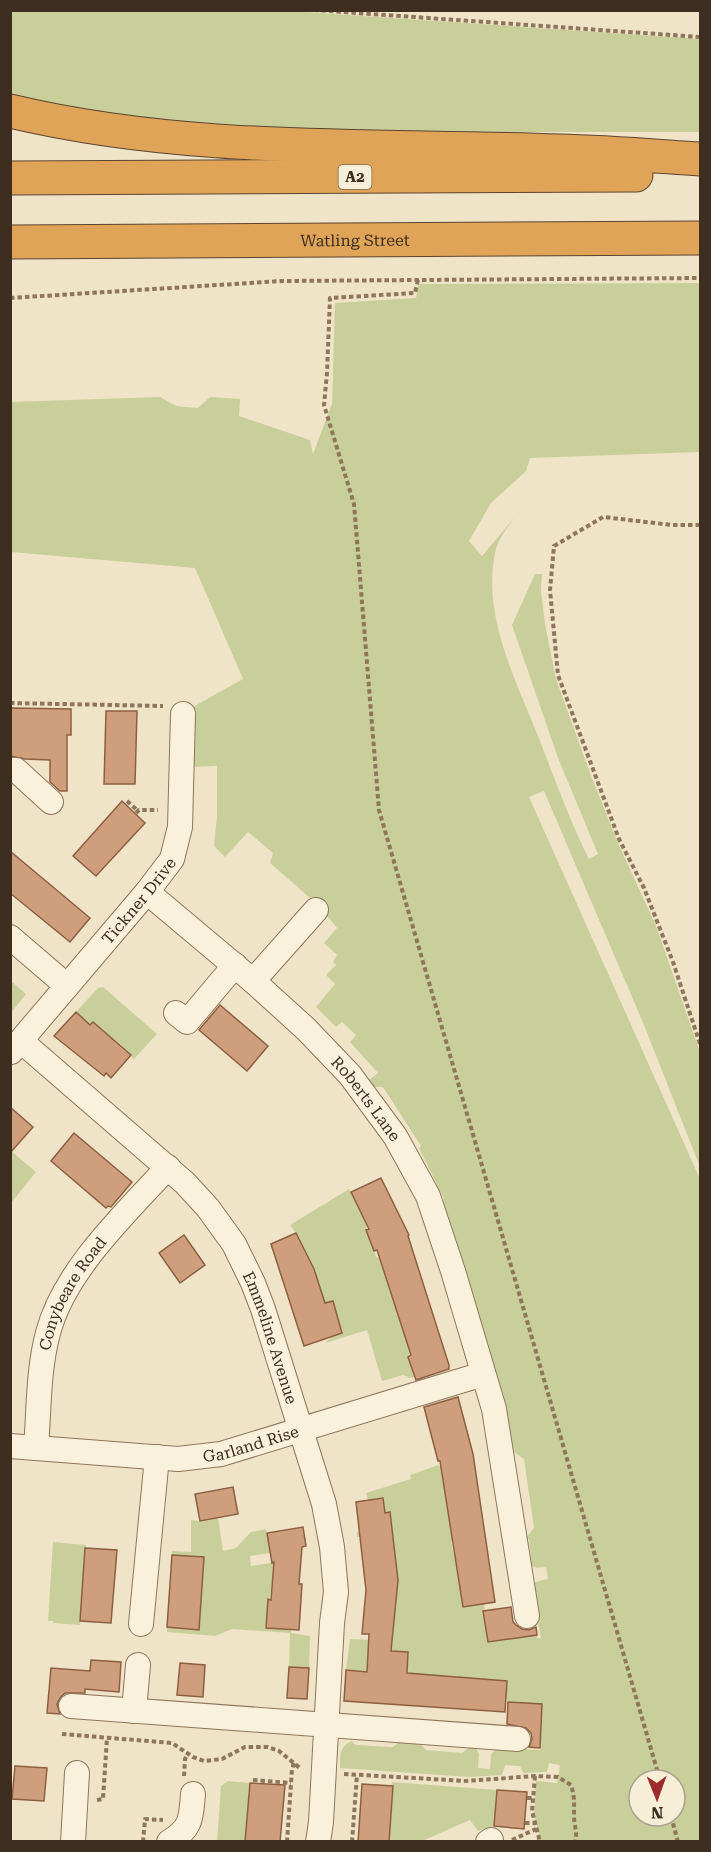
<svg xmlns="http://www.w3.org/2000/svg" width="711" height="1852" font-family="'Roboto Serif',serif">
<rect width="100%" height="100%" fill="#f0e4c8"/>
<g fill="#c9cf9b" fill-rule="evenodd">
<path d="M10 11H290L700 39V132H346L255 134 11 102Z"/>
<path d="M700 283V452L530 458 526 471 491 503 469 541 482 556 515 517C507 528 498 539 495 553 482 618 517 682 540 741 555 780 570 821 589 859L598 854 558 758 512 625 535 574H542L541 590 545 624 556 679 590 773 618 843 656 926 700 1052V1167L644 1025 544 791 529 797 700 1179V1841H541L534 1814 536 1781 557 1783 560 1765 549 1763 547 1772 523 1773 520 1766 505 1765 502 1775 469 1777 340 1768C340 1756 339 1747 351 1741L356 1745 393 1747 401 1740 419 1742 426 1750 462 1753 471 1746H475L479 1754 478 1768 490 1769 491 1754 497 1748 541 1750 540 1748 542 1704 508 1702V1700L459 1680V1676L444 1675 443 1679 407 1673 408 1652 369 1649 368 1672 346 1670 350 1639 379 1640 396 1602 397 1590 360 1537H357V1532L392 1526 390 1512 385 1513 383 1498 368 1500 366 1493 411 1479 410 1475 438 1465 442 1468 453 1538 451 1542 459 1579 484 1604 488 1642 537 1635V1638H541L531 1586 536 1582 548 1579 546 1567C536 1568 532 1569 527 1560L531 1559 529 1539H525L534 1528 524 1459 511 1450 439 1209 444 1199 419 1148 421 1146 383 1087H372L364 1084 378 1073 350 1042 356 1035 342 1022 336 1027 316 1007 335 984 326 975 336 965 333 962 337 955 324 943 337 928 318 905 270 863 273 853 248 832 225 857 214 846 217 816V766L190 767 191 708 243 679 195 568 11 552 10 402 160 397 176 406 198 408 210 397 240 399 239 416 310 440 313 454 332 404 335 303 416 298 419 284ZM639 1780H675V1816H639Z"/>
<path d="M11 981 26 994 11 1013Z"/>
<path d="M103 987 157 1034 133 1060C126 1044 105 1035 91 1025 86 1022 81 1017 76 1012L98 988Z"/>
<path d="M11 1151 36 1172 11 1203Z"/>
<path d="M349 1189 367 1225 366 1231 377 1258 398 1250 380 1261 391 1296 397 1300 394 1304 411 1355 408 1357 414 1377 410 1378 403 1375 382 1381 367 1330 325 1343 334 1335 342 1333 338 1318 331 1320 330 1317 337 1315 333 1301 325 1303C316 1277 307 1247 290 1225Z"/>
<path d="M218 1518 223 1551 236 1548 251 1532 266 1529 270 1553 250 1556 251 1566 291 1560 274 1567C272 1589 267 1606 266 1628L291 1630V1633L310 1636 309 1668 289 1667 290 1633 232 1629 215 1636 167 1632V1627L199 1629 204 1557 172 1555V1551L191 1552V1520L200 1521Z"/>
<path d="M53 1542 86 1545 80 1625 53 1623V1621H48Z"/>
<path d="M228 1781 250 1783 245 1841 217 1842 221 1786Z"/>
<path d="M392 1782 497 1790 494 1826 478 1831 470 1820 422 1841 389 1842 393 1786H391Z"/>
</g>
<g fill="#cf9f7d" stroke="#8d5f41" stroke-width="1.5">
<path d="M10 708 71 709V735H67V791H60L50 782V760L25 759 10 756Z"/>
<path d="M106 711H137L135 784H104Z"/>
<path d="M122 801 145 823 96 876 73 856Z"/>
<path d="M10 851 90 918 70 942 10 893Z"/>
<path d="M220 1005 268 1046 247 1071 199 1030Z"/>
<path d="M76 1012 90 1025 93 1022 131 1055 111 1078 106 1073 104 1076 54 1036Z"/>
<path d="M10 1107 33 1127 10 1153Z"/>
<path d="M74 1133 132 1182 111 1207 108 1206 106 1208 51 1161Z"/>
<path d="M381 1178 409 1235 408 1236 449 1365V1369L416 1380 408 1357 411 1355 377 1250 374 1251 366 1230 369 1229 351 1192Z"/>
<path d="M296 1233 314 1269 325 1303 333 1301 342 1333 304 1346 271 1244Z"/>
<path d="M184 1235 205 1265 180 1283 159 1253Z"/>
<path d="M458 1397 473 1454 495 1602 463 1607 440 1461H438L424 1407Z"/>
<path d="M233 1487 238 1514 200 1521 195 1494Z"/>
<path d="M383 1498 385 1513 390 1512 398 1580 391 1651 408 1652 407 1673 507 1681 505 1712 344 1701 346 1670 367 1672 369 1634H362L366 1590 356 1502Z"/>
<path d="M303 1527 306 1546 302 1547 299 1584H302L299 1630 266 1628 268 1599 271 1600 274 1562 272 1563 267 1533Z"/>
<path d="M85 1548 117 1550 111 1623 80 1621Z"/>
<path d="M172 1555 204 1557 199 1630 167 1627Z"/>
<path d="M511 1607 513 1622 516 1625 522 1629 529 1630 536 1627 537 1635 488 1642 483 1611Z"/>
<path d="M91 1660 121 1662 119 1692 85 1689V1693H65L60 1698 57 1704 60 1714 47 1713 51 1668 90 1671Z"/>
<path d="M180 1663 205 1665 203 1697 177 1695Z"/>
<path d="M289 1667 309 1668 307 1699 287 1698Z"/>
<path d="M508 1702 542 1704 540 1748 529 1747 532 1739 531 1733 526 1728 507 1724Z"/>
<path d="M15 1766 47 1768 44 1801 12 1799Z"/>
<path d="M250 1783 285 1785 280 1842H245Z"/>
<path d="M362 1784 393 1786 389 1842H358Z"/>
<path d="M497 1790 527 1792 524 1829 494 1826Z"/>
</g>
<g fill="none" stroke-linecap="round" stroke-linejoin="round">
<defs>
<g id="minor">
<path d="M10 770H16L51 802"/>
<path id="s1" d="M147 892 253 981 306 1029 350 1075 395 1136 428 1196 453 1271 494 1409 527 1616"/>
<path d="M10 937 67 986"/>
<path d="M253 981 316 910"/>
<path d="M176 1013 187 1022 235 965"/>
<path id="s2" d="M21 1041 185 1183 208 1208 234 1244 253 1283 263 1309 324 1504 332 1547 336 1592 332 1623 321 1822 318 1842"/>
<path id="s3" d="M11 1052 147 892 172 859 180 827 183 714"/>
<path id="s4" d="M10 1446 178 1459 221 1454 483 1374"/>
<path id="s5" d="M36 1448C39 1410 38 1370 48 1333 64 1271 125 1214 168 1167"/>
<path d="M141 1624 157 1457"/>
<path d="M71 1706 518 1739"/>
<path d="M134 1711 138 1665"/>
<path d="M73 1842 77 1773"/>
<path d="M169 1842C192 1828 191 1818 193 1794"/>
<path d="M488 1842 491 1840"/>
</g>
<g id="highway">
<path d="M10 111C190 154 376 144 559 151 606 152 654 156 700 159"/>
<path d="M10 178 636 175"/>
<path id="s6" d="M10 242 700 238"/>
</g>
</defs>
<use href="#minor" stroke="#8d765c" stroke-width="26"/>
<use href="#highway" stroke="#5b4430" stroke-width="35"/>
<g stroke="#8d765c" stroke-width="4" stroke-dasharray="4.5 3" stroke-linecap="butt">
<path d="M314 10 700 37"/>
<path d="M418 280 415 293 330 298 327 373 324 405 354 504 379 810 660 1780"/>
<path d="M10 298 282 281 700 278"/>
<path d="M700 525H672L603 517 554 546 550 590 558 675 619 839 644 888 673 962 700 1044"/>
<path d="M10 703 163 706"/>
<path d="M127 801 138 811"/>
<path d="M136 813 139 810H158"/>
<path d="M62 1734 172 1743 193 1757 204 1761 222 1759 245 1747H268L279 1751 301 1769"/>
<path d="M344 1774 466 1781 535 1776 558 1777 571 1785C575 1797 574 1805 574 1816 574 1826 578 1832 575 1842"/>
<path d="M184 1776 185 1759 188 1753"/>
<path d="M535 1776 532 1811 540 1842"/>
<path d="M253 1780 291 1783"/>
<path d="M527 1798H533"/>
<path d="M97 1800 103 1799 107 1738"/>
<path d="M671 1816 678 1842"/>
<path d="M525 1823H535"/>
<path d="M512 1840 536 1829"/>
<path d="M143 1842 145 1819 163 1820"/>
<path d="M287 1842 292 1769 294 1763"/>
<path d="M352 1842 357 1775"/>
</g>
<use href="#minor" stroke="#faf1dc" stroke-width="24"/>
<use href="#highway" stroke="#e0a458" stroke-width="33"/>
</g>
<g text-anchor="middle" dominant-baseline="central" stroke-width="5" stroke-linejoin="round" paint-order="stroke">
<rect fill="#f7eed8" stroke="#756857" stroke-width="1.5" x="338.5" y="165" width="33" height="24" rx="4.5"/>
<g font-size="15" font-weight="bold" fill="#3d2e20">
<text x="355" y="177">A2</text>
</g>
<g font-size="16" fill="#3d2e20" stroke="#f7eed8">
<text stroke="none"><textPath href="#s6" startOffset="345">Watling Street</textPath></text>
<text stroke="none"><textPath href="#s3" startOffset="198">Tickner Drive</textPath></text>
<text stroke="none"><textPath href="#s1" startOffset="302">Roberts Lane</textPath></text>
<text stroke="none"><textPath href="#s5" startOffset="162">Conybeare Road</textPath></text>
<text stroke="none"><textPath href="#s2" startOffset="396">Emmeline Avenue</textPath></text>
<text stroke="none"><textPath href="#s4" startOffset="243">Garland Rise</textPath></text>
</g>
</g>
<rect width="711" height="1852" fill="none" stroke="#3d2e20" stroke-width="24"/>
<g transform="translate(657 1798) rotate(179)"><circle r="28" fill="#f7eed8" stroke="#ada18e" stroke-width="1.5"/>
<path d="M0-4.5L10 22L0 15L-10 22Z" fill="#9e2a2b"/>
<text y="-9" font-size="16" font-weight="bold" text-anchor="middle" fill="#3d2e20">N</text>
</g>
</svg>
